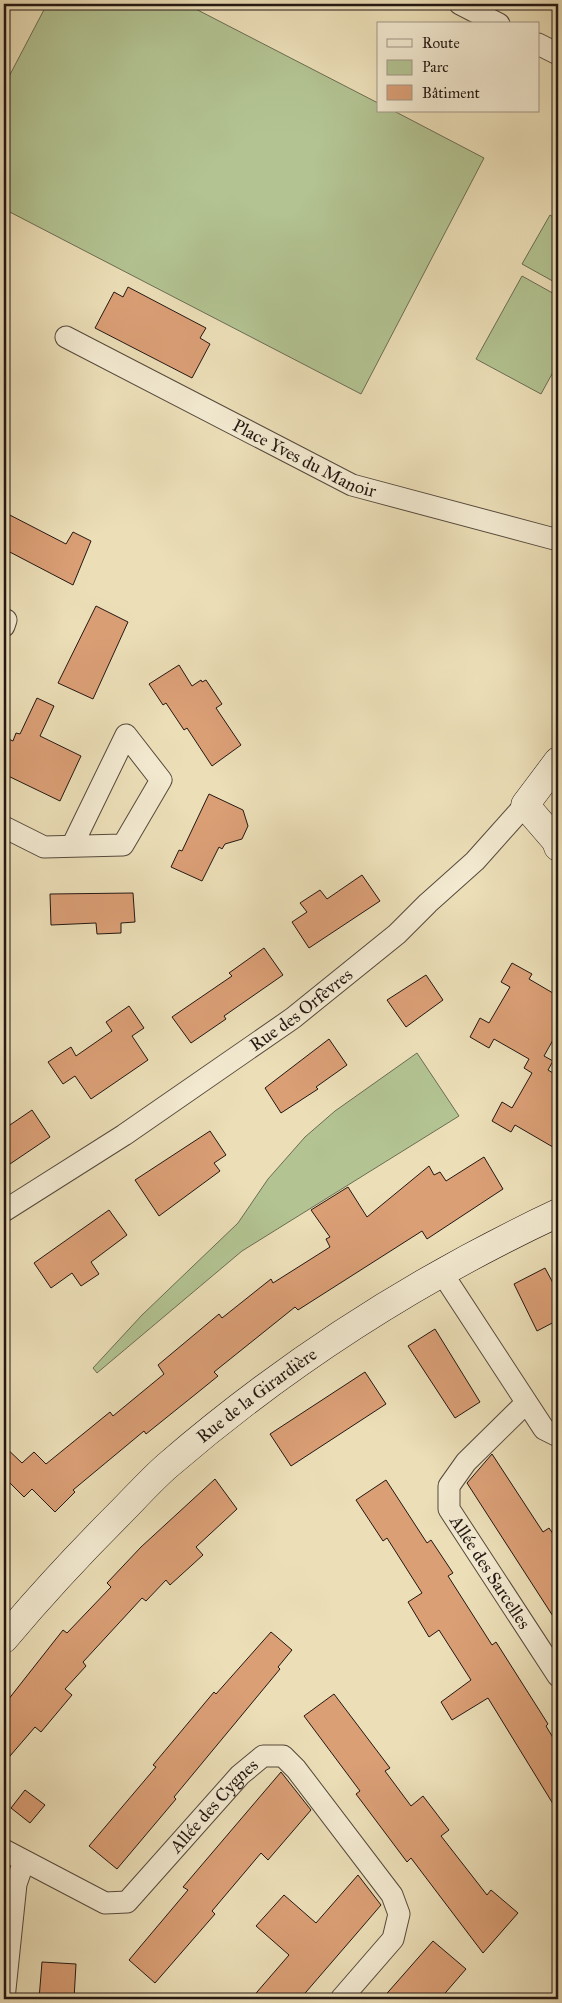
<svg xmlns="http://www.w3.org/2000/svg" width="562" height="2003" font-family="'IM FELL Great Primer',serif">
<rect width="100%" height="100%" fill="#ecdfb8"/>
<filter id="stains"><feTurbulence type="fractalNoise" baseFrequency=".004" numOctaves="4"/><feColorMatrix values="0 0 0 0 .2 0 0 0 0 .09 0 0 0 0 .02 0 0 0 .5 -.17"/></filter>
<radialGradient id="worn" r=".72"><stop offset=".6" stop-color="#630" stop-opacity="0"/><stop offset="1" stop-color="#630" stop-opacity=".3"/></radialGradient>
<g fill="#b3c392" stroke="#6b6d52">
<path d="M47 4H186L378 103V111H394L484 158 361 394 4 209V86Z"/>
<path d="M550 215 558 220V284L522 264Z"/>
<path d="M522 276 558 296V363L541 394 476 359Z"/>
<path d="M417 1053 459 1116 242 1251 97 1373 93 1368 142 1315 238 1223 268 1179 305 1137 335 1111Z"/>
</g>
<g fill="#db9f76" stroke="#231712">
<path d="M128 287 206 328 200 338 210 344 192 378 95 328 114 292 123 297Z"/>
<path d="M4 512 66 544 73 532 91 541 73 585 4 549Z"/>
<path d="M96 606 128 622 93 699 58 683Z"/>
<path d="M179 665 192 686 201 680 202 682 206 680 222 704 216 708 241 745 212 766 187 728 184 730 166 703 163 705 149 684Z"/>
<path d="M37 698 54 706 40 736 81 756 60 801 4 774V737L13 741 16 733 20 734Z"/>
<path d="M209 794 243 810 248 826 242 839 225 844 222 849 219 847 202 881 171 867 179 850 182 851Z"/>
<path d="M362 875 380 901 309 948 292 922 307 912 300 903 320 890 327 899Z"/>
<path d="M133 893 135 922 121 923V933L97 934 96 923 51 925 50 894Z"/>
<path d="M264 948 283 975 224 1016 226 1019 191 1043 172 1017 232 976 229 973Z"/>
<path d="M512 963 532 974 529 979 558 996V1031L544 1056 553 1061 548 1070 558 1076V1150L515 1125 511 1132 492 1121 502 1102 512 1108 532 1073 524 1068 529 1059 494 1039 489 1048 470 1037 480 1018 489 1023 510 987 501 982Z"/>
<path d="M426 975 443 1000 406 1027 387 1000Z"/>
<path d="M129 1006 144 1028 132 1036 148 1060 91 1099 75 1076 63 1084 48 1062 71 1047 76 1056 112 1031 106 1022Z"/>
<path d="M329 1039 347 1065 316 1087 318 1089 281 1113 265 1088Z"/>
<path d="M32 1110 50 1137 4 1168V1129Z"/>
<path d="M210 1131 226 1155 214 1163 220 1171 159 1216 135 1180Z"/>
<path d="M484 1157 503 1189 427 1239 422 1231 298 1310 295 1307 214 1372 218 1376 202 1389 146 1434 144 1431 73 1490 75 1492 55 1512 32 1489 24 1497 4 1477V1446L22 1463 34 1452 46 1464 110 1412 113 1416 164 1374 158 1365 219 1314 222 1318 271 1279 273 1283 330 1247 326 1239 330 1237 311 1210 348 1187 367 1217 429 1166 434 1175 440 1172 446 1181Z"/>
<path d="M109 1210 127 1235 91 1262 99 1274 81 1286 72 1273 51 1288 34 1263Z"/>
<path d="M545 1268 553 1283 558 1280V1320L537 1331 514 1284Z"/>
<path d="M435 1329 480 1402 455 1418 408 1346Z"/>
<path d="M365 1372 386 1404 291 1466 270 1434Z"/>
<path d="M492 1454 543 1532 549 1528 558 1541V1624L467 1483Z"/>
<path d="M215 1479 237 1509 196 1547 203 1555 170 1585 166 1580 146 1601 142 1598 83 1662 86 1666 65 1689 72 1695 41 1732 35 1727 4 1763V1705L63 1630 67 1633 111 1587 107 1583 141 1547Z"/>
<path d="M386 1480 427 1543 431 1540 453 1573 448 1576 492 1645 496 1642 548 1724 546 1726 558 1746V1812L488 1698 452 1720 441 1702 471 1680 439 1630 429 1637 408 1602 422 1593 387 1538 383 1541 356 1500Z"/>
<path d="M271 1632 292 1650 278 1667 280 1669 174 1797 176 1799 117 1869 89 1846 156 1767 153 1765 214 1692 216 1694Z"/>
<path d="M334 1694 390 1768 385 1771 411 1806 423 1796 449 1830 441 1836 487 1895 491 1890 518 1913 483 1953 411 1858 407 1862 356 1794 360 1791 304 1716Z"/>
<path d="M281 1772 311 1810 268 1860 261 1853 212 1911 215 1914 155 1983 129 1960 188 1890 183 1887Z"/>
<path d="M25 1790 45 1805 30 1823 11 1808Z"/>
<path d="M358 1875 381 1905 357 1933 300 1999H251L289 1955 256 1926 284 1895 316 1923Z"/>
<path d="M433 1941 466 1969 440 1999H382Z"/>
<path d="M42 1962 76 1964 74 1999H39Z"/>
</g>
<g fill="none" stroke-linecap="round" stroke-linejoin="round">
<defs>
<g id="street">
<path d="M460 4 499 24"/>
<path d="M538 44 558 54"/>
<path id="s1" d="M66 337 352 485 558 540"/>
<path d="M4 626 6 620"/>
<path d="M4 827 44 847 123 845 161 780 126 735 72 846"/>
<path id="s2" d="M4 1211 124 1135 293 1018 397 934 428 903 475 861 525 805"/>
<path d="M442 1273 544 1429 558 1436"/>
<path id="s3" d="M526 1403 466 1462 449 1486V1509L558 1676"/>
<path id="s4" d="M4 1850 105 1903 127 1902 240 1775 263 1756H283L296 1769 392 1895 399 1914 393 1939 341 1999"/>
<path d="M4 1999 16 1884 24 1861"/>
</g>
<g id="secondary">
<path d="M558 761 525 805 556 841 558 847"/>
<path id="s5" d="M4 1639C40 1596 79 1554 119 1514 135 1498 150 1481 167 1466 285 1364 417 1279 558 1213"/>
</g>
</defs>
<use href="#street" stroke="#55493c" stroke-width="23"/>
<use href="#secondary" stroke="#231712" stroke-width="29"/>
<use href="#street" stroke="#f3ead1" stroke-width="21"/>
<use href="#secondary" stroke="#f3ead1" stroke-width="28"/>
</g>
<g text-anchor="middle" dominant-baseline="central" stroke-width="4" stroke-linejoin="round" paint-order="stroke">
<g font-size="18" fill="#231712" stroke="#f3ead1">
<text stroke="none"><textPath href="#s1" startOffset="268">Place Yves du Manoir</textPath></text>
<text stroke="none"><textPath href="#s2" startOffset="359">Rue des Orfèvres</textPath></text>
<text stroke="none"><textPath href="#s5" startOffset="352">Rue de la Girardière</textPath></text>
<text stroke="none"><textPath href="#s3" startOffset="212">Allée des Sarcelles</textPath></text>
<text stroke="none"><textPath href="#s4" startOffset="266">Allée des Cygnes</textPath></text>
</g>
</g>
<rect width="562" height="2003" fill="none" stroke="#ecdfb8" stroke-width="20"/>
<rect x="5" y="5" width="552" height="1993" fill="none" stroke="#231712" stroke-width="2.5"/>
<rect x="10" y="10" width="542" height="1983" fill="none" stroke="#231712"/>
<rect x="377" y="22" width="162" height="90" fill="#f3ead1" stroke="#a09685"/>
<rect x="387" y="39" width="25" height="8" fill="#f3ead1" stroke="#a09685"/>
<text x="422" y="48" font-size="15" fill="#231712">Route</text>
<rect x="387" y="60" width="25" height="15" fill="#b3c392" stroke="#a09685"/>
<text x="422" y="72" font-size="15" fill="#231712">Parc</text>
<rect x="387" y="85" width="25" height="15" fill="#db9f76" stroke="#a09685"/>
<text x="422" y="98" font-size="15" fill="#231712">Bâtiment</text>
<rect width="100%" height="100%" filter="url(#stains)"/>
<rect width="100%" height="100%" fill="url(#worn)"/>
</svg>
